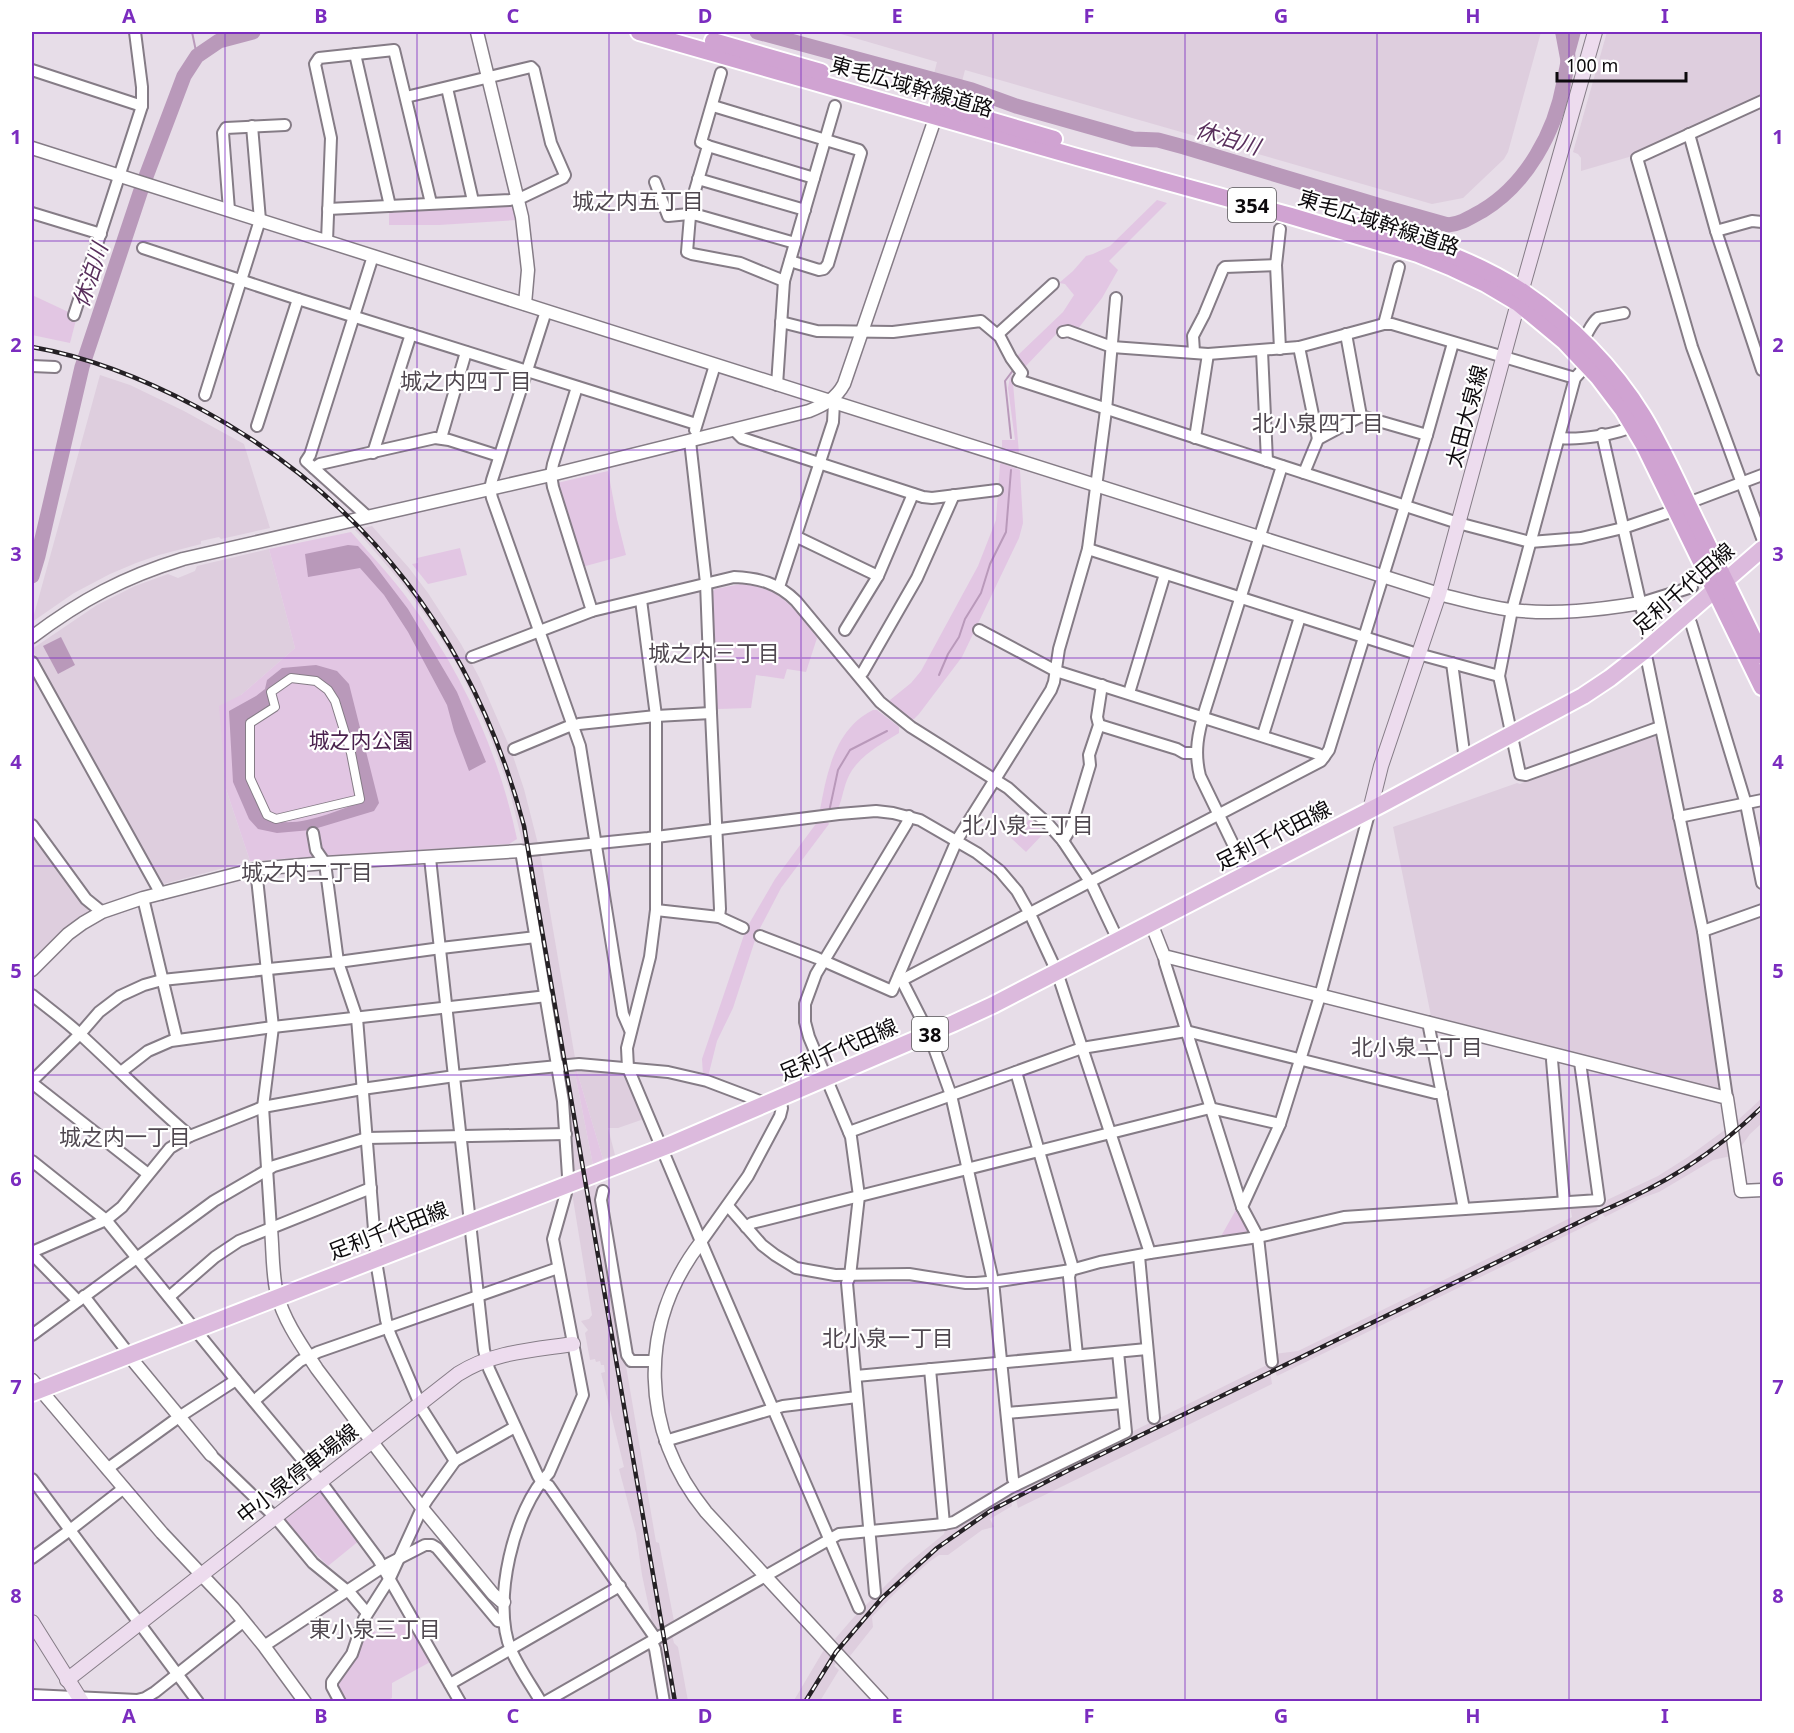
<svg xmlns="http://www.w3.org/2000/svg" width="1794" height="1733" font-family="'Noto Sans','Noto Sans JP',sans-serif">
<rect width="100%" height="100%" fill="#e7dde8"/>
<g fill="#decede">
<path d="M834 32H1541L1508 152 1504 159 1463 198 1432 204 965 70 959 93 931 85 937 62Z"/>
<path d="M1607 32H1762V98L1629 157 1581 171V158L1578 154 1573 152Z"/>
<path d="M100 375 130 385 184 411 244 444 270 528 221 539 219 537 201 541V544L159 555 136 563 110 574 74 593 32 622Z"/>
<path d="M372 526 409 568 428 593 461 644 479 677 511 750 524 789 538 844 523 845 509 788 490 736 470 691 454 659 429 620 402 583 364 539 355 530Z"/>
<path d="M269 549 295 648 241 695 226 789 250 861 160 885 86 751 32 649 97 605 135 586 168 574 178 578 195 571 197 566Z"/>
<path d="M1654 733 1658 735 1700 938 1721 1086 1717 1089 1431 1016 1393 827 1517 783 1520 784 1524 782 1525 779Z"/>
<path d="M32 829 88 910V914L62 932 32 961Z"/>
<path d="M525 853H540L575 1058 564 1061H560Z"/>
<path d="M574 1068 593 1165 572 1173 568 1108 562 1070Z"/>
<path d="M576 1068 625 1073 644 1119 618 1128H608L615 1155 603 1159Z"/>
<path d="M1762 1098V1123L1750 1134 1740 1148 1737 1121Z"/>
<path d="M1726 1129 1731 1156 1713 1160 1659 1192 1642 1198 1605 1217 1603 1215 1602 1204 1607 1202V1200L1658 1176 1688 1157Z"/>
<path d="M595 1184 656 1542 659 1543 674 1621 658 1630 652 1622 642 1575 636 1533 619 1469 624 1467 601 1373 605 1372 604 1365H601L600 1361 596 1362 595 1359 590 1360 585 1333 588 1330 581 1321 589 1319 592 1315 572 1193Z"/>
<path d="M1596 1204 1599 1216 1598 1220 1277 1376 1276 1374 1274 1354 1298 1351 1530 1238 1572 1217 1570 1206Z"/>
<path d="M1269 1364 1272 1384 1018 1508 1014 1490Z"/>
<path d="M1009 1493 1010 1495 1012 1506 990 1519 994 1527 982 1530 948 1555H939L929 1562 897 1591 872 1617 873 1627 850 1656 843 1650 835 1639 854 1617 906 1565 944 1534 945 1529H950Z"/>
<path d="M672 1635 674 1643 678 1647 688 1701H667L657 1643Z"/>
<path d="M825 1648 827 1653 837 1661 834 1666 839 1670 820 1701 793 1702Z"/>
</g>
<g fill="#e2c6e3">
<path d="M1157 200 1167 203 1109 261 1118 270 1102 298 1077 330 1062 328 1025 367H1022L1015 358 1063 312 1074 295 1065 284 1059 283 1073 271 1086 256 1093 254 1110 246Z"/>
<path d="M508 203 515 208 516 220 439 225H389V211Z"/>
<path d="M32 295 77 316 70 343 32 335Z"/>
<path d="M1017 371 1013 383 1019 453 1002 448V440H1015L1008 388 1010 377Z"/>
<path d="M1001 463 1020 470 1023 523 1019 538 962 657 919 714 914 719H910L891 704 890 700 911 683 921 671 978 566 996 520 1000 464Z"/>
<path d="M608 471 617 519 626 555 582 567 557 483Z"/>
<path d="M351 532C371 555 392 577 410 602 462 672 499 753 517 839L509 844 250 861 226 789 219 706 241 695 295 648 269 549Z"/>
<path d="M460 548 467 575 428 584 412 564 418 563 417 558Z"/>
<path d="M741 584C780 587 795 608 817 638L806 672 787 669 784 679 756 675 751 708 718 709 715 707 711 594 715 589Z"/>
<path d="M873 710H877L899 727V733C880 745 856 757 847 780 843 790 842 801 837 811L824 814 820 810C827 772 835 729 873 710Z"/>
<path d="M1030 819 1044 833 1026 852 1011 838Z"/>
<path d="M818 821 828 822 829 824 781 888 757 934 733 1008 717 1041 708 1077 703 1075 702 1059 746 929 775 879Z"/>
<path d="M574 1068H576L603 1159 593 1165Z"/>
<path d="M1237 1208 1241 1219 1249 1229 1248 1234 1220 1238Z"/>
<path d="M320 1492 325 1493 360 1540 328 1566 283 1521Z"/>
<path d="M408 1617 432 1661 392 1683V1698L386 1701H344L335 1685 367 1623 379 1636Z"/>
</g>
<g fill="#b999ba" fill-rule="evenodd">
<path d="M1555 32H1581L1569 76 1564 80Z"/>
<path d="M348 545 358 546 370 559 408 609 457 692 486 762 469 771 454 731 447 705 408 632 384 595 360 568 308 577 305 554Z"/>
<path d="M61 637 75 665 58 674 43 646Z"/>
<path d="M316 665 337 671 349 684 379 803 374 811 311 830 277 833 258 829 249 819 233 782 229 711 256 696 265 689 267 680 282 668ZM291 675 315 677 330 687 338 699 354 752 364 801C336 811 294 831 266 818L247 779 248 722 273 706 268 692 273 685Z"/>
</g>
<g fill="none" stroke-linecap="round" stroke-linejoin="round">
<g stroke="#b999ba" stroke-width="2">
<path d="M192 32 197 56"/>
<path d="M1011 438 1005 381 1014 369"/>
<path d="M939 675 948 654 959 637 965 619 981 593 990 564 1006 532 1011 470"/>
<path d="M829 812 838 770 850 750 887 731"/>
</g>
<g stroke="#b999ba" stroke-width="15">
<path d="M757 32 972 90 1016 106 1133 139 1158 140 1184 147 1384 207 1448 225C1461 224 1471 217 1482 211 1527 184 1555 132 1564 82 1565 74 1568 66 1568 59 1568 50 1565 40 1563 32"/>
<path d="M32 576 38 556 82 367 142 187 184 76 197 56 219 41 253 32"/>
</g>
<defs>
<path id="pedestrian" d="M291 678 316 681 328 690 335 701 351 753 360 799 276 819 267 815 250 778V723L275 707 271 692Z"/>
<g id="minor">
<path d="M355 54 390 206"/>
<path d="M32 70 142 106"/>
<path d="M721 73 701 142 708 146 691 204 687 252 692 254 740 263 784 281"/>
<path d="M447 88 473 201"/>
<path d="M1762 101 1637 158 1692 347 1762 538"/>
<path d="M713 106 859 150 861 153 828 264 824 269 819 270 790 261"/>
<path d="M1689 134 1716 231 1762 370"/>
<path d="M708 146 814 178"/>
<path d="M698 179 805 210"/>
<path d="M655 182 668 216 689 214 697 215 795 243"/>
<path d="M328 209 510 200 523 197 563 178 565 175 551 143 534 70 531 67 406 97"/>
<path d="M229 210 223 133 226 128 285 125"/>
<path d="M32 213 101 234"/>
<path d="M1716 231 1752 221 1762 222"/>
<path d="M327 241 331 138 315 64 319 58 394 50 431 203"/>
<path d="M143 248 298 299 696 424"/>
<path d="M546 311 492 480 490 489 492 498 580 746 623 1014 630 1030"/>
<path d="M74 315 142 106V87L135 32"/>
<path d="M781 322 817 331 893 332 981 321 1000 337 1011 358 1022 373 1018 380 1458 523 1530 542 1581 538 1623 528 1676 510"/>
<path d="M1384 324 1399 267"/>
<path d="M1063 332 1068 331 1112 347 1208 354 1299 347 1384 324H1392L1575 378"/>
<path d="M998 334 1053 284"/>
<path d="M1346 334 1361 416 1427 435"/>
<path d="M1582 341C1588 334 1591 323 1598 318L1624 313"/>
<path d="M1299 347 1318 439"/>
<path d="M1280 349 1276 265 1280 229"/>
<path d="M1262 351 1267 461"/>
<path d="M1194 352 1193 336 1204 315 1223 269 1225 267 1276 265"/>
<path d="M1587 365 1575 378 1512 610 1499 676 1520 774 1526 775 1660 727"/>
<path d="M32 366 55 367"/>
<path d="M777 385 784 281 835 106"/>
<path d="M577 387 553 464 551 475 553 487 592 611"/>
<path d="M205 395 260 220 252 126"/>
<path d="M257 426 298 299"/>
<path d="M695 430 715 365"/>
<path d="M734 430 742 438 923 497 932 498 997 490"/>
<path d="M1602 434 1650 645"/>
<path d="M441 438 466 352"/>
<path d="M1195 438 1208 354"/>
<path d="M1560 438C1578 440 1617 435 1633 426"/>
<path d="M690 441 706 583 711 713 720 909 719 917"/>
<path d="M373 453 411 334"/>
<path d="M314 468 320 464 435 438 449 440 499 456"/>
<path d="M1304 473 1318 439 1361 416"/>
<path d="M1688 503 1762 475"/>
<path d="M368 517 306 461 310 455 373 256"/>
<path d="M797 537 878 576"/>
<path d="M1088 549 1411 652 1499 676"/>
<path d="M779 587 833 422 834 403"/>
<path d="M641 600 656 716V910L650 957 627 1048 628 1068 705 1251 859 1608"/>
<path d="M1641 603 1692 587"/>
<path d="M1691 623 1746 804 1762 883"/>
<path d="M845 630 878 576 913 494"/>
<path d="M979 630 1056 671 1318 754 1324 757"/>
<path d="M1642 653 1647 660 1703 931 1727 1098"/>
<path d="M472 657 592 611 734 577C759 578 778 583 796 601L880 702 911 727 1008 788 1049 825 1063 841 1091 883 1118 940"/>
<path d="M32 662 161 894"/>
<path d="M1452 663 1465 760"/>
<path d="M859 676 863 672 917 578 954 495"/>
<path d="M1129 693 1165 574"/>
<path d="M1099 725 1177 749 1184 753H1196"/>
<path d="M1263 735 1300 617"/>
<path d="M514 749 567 727 579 724 656 716 711 713"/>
<path d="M1679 817 1762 800"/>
<path d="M32 825 86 899 102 912"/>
<path d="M313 833 316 850 325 863 338 962 357 1018 377 1267 386 1320 390 1334 422 1409 455 1461"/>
<path d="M1063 841 1071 828 1090 765 1089 755 1099 725 1097 717 1102 685"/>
<path d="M430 858 484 1350 489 1369 538 1476 541 1481 549 1486 656 1639"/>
<path d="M256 869 273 1027 263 1107 271 1229"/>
<path d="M1247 873 1200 776C1194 752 1198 733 1205 710L1282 466"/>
<path d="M143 898 177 1040"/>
<path d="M656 910 719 917 743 928"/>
<path d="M1703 931 1762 910"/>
<path d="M760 936 817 958 892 991 957 840 1051 690 1054 682 1059 649 1088 549 1106 410 1116 298"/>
<path d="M1164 956 1165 963 1242 1207 1258 1237 1272 1362"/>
<path d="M899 975 929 1034 951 1095 993 1281 1013 1479 1016 1485"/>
<path d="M902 980 1321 761 1329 750 1427 435 1453 343"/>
<path d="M32 995C48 1008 66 1021 82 1036 118 1069 152 1104 190 1136"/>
<path d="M1428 1022 1464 1209"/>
<path d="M1552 1060 1564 1202"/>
<path d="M121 1072 148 1051 171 1041 273 1027 547 996"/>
<path d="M1016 1072 1072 1265 1069 1277 1077 1355"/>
<path d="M32 1081 80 1034 99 1012 120 996 144 985 162 980 338 962 441 948 536 937"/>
<path d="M32 1083 148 1174"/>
<path d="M849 1132 1082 1048 1180 1032 1186 1031 1435 1093H1442"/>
<path d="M32 1161 106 1220 236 1380 321 1482 378 1559 460 1702"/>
<path d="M603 1191 601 1200 627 1355 631 1361H655"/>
<path d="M728 1206 762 1245 775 1255 796 1268 835 1275 909 1274 966 1283H976L999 1281 1071 1270 1100 1262 1150 1253 1258 1237 1344 1217 1599 1200 1580 1062"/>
<path d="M1242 1207 1280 1124 1320 996 1370 810"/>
<path d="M746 1227 752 1223 1210 1108 1280 1124"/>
<path d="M701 1242 748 1176 780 1116 782 1108 780 1099"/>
<path d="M32 1252 106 1220 122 1207 170 1148 190 1136 263 1107 362 1089 455 1076 579 1064 668 1072 707 1081 752 1098 762 1102 764 1105"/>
<path d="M32 1254 78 1301"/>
<path d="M1139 1256 1154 1418"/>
<path d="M84 1296 129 1354"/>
<path d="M169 1297 215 1257 239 1241 371 1188"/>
<path d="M32 1335 214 1201 274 1166 367 1138 566 1134"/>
<path d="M930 1369 944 1524"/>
<path d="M856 1376 1147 1349"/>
<path d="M254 1401 300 1361 318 1352 558 1268"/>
<path d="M1007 1413 1123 1403"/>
<path d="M665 1441 783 1406 857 1397"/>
<path d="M211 1455 275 1517 313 1563 351 1594 367 1613"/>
<path d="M107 1469 179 1417 236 1380"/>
<path d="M32 1479 198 1702"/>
<path d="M32 1558 70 1530 124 1488"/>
<path d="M875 1593 847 1283 850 1276 859 1196 851 1137 809 1037 805 1022V1004L816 974 907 823 909 816"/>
<path d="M652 1642 655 1649 664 1702"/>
<path d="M264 1646 386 1565 425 1545H432L437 1548 498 1621 504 1622"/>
<path d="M450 1684 620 1586"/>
<path d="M32 1695 137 1700 145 1698 155 1692 244 1621"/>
<path d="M340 1702 332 1687V1682L352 1654 364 1619 390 1578 422 1508 427 1500 455 1461 515 1427"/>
<path d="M541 1702C531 1685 519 1668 511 1650 491 1604 514 1508 549 1473L583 1395 553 1239 566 1193 568 1176 563 1101 521 851 648 838 839 814 876 811 893 813 920 820 977 853 1000 871 1017 891 1030 914 1057 972 1150 1253"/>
<path d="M545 1702 839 1534 944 1524 954 1522 1010 1488 1126 1432 1118 1352"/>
</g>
<g id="tertiary">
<path d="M477 32 522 217 528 270 525 304"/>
<path d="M32 148 1439 594C1463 600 1487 607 1512 610 1555 615 1598 610 1641 603"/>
<path d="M32 637C81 600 124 577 183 559L551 475 809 411C824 405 836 399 844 384L938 110"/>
<path d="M1151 923 1164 956 1172 958 1727 1098 1741 1191 1762 1190"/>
<path d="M32 970 68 934 83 923 102 912 143 898 256 869 325 863 521 851"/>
<path d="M271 1229C273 1250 272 1273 277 1294 284 1321 302 1346 317 1369L422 1508 493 1594 501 1601 504 1602"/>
<path d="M701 1242C637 1325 640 1431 706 1512L882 1702"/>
<path d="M129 1354 135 1363 211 1455"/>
<path d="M32 1380 162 1533 233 1608 264 1646 305 1702"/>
</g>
<g id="secondary">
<path d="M1370 810 1381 766 1439 594 1518 303 1595 32"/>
<path d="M32 1622 82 1702"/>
<path d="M67 1680 458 1374C492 1352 533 1350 573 1344"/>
</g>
<path id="primary" d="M32 1393 672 1144 954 1023 993 1005 1382 804 1583 696 1610 678 1642 653 1762 549"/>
<g id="trunk">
<path d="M639 32 1077 157 1291 216 1418 254 1450 267 1486 284 1518 303 1564 341 1598 377 1623 410 1645 447 1762 687"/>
<path d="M713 41 821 72"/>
<path d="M938 105 1054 139"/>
<path d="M1359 225C1416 241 1473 259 1523 292 1570 324 1613 367 1643 416 1663 449 1679 486 1696 521 1718 566 1740 611 1762 656"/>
</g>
</defs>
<use href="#pedestrian" stroke="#857c86" stroke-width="10"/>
<use href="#minor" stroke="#857c86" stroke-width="14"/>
<use href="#tertiary" stroke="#857c86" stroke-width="15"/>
<use href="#secondary" stroke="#857c86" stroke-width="16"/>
<use href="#primary" stroke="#fff" stroke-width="20"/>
<use href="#trunk" stroke="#fff" stroke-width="20"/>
<use href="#pedestrian" stroke="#fff" stroke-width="8"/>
<use href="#minor" stroke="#fff" stroke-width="10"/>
<use href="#tertiary" stroke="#fff" stroke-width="12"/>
<use href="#secondary" stroke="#eddcee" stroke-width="14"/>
<use href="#primary" stroke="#dcbadd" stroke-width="16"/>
<use href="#trunk" stroke="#d0a3d2" stroke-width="16"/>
<defs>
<g id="rail">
<path d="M32 347C89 357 146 380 197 407 367 498 475 641 524 826L675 1702"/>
<path d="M805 1702 836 1652 882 1598 937 1548 990 1511 1067 1471 1600 1212C1663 1185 1713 1155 1762 1107"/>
</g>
</defs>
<use href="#rail" stroke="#252125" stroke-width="4.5"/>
<use href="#rail" stroke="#fff" stroke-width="2" stroke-dasharray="7" stroke-linecap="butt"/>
</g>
<path fill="none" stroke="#7b2cbf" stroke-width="1.5" stroke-opacity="0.55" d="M225 32V1702M417 32V1702M609 32V1702M801 32V1702M993 32V1702M1185 32V1702M1377 32V1702M1569 32V1702M32 241H1762M32 450H1762M32 658H1762M32 866H1762M32 1075H1762M32 1283H1762M32 1492H1762"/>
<g text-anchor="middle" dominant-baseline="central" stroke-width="4.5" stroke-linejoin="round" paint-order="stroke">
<g fill="#fff" stroke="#565456" stroke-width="1.5">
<rect x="1228" y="188" width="48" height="34" rx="4.5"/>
<rect x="912" y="1017" width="36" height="34" rx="4.5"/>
</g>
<g font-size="20" font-weight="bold" fill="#0d0a0d">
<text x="1252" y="205">354</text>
<text x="930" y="1034">38</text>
</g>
<g font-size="21" fill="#0d0a0d" stroke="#fff">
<text transform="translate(912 86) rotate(16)">東毛広域幹線道路</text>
<text transform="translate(1379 222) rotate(18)">東毛広域幹線道路</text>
<text transform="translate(1466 416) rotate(-75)">太田大泉線</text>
<text transform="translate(1683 588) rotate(-41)">足利千代田線</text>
<text transform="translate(1273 835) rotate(-27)">足利千代田線</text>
<text transform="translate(838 1049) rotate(-23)">足利千代田線</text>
<text transform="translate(388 1230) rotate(-21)">足利千代田線</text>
<text transform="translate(297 1473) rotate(-38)">中小泉停車場線</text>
</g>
<g font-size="21" fill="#4a214d" stroke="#fff">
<text x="361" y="740">城之内公園</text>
</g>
<g font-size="22" font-style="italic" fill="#592f5c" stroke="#fff">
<text transform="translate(1228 137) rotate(16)">休泊川</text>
<text transform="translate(89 275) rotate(-72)">休泊川</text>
</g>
<g font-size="22" fill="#504850" stroke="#fff">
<text x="638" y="200">城之内五丁目</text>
<text x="466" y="380">城之内四丁目</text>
<text x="1318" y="422">北小泉四丁目</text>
<text x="714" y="652">城之内三丁目</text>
<text x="1028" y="824">北小泉三丁目</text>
<text x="307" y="871">城之内二丁目</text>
<text x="1417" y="1046">北小泉二丁目</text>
<text x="125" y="1136">城之内一丁目</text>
<text x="888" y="1337">北小泉一丁目</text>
<text x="375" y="1628">東小泉三丁目</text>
</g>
</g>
<rect width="1794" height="1733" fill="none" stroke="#ffffff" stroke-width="66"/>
<path d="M1557 72v9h129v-9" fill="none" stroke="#0d0a0d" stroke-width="3"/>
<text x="1566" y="72" font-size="18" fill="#0d0a0d" stroke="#ffffff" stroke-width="4.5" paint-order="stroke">100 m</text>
<rect x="33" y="33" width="1728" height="1667" fill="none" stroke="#7b2cbf" stroke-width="2"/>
<g font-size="20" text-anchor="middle" font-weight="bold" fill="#7b2cbf">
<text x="129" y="23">A</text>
<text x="321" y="23">B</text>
<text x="513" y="23">C</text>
<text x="705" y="23">D</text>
<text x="897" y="23">E</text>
<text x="1089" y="23">F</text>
<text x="1281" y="23">G</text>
<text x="1473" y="23">H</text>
<text x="1665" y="23">I</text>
<text x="16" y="144">1</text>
<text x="1778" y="144">1</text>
<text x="16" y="352">2</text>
<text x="1778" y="352">2</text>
<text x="16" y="561">3</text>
<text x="1778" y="561">3</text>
<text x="16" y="769">4</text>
<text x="1778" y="769">4</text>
<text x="16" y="978">5</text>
<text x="1778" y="978">5</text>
<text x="16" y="1186">6</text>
<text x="1778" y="1186">6</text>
<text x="16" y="1394">7</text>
<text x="1778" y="1394">7</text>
<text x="16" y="1603">8</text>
<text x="1778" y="1603">8</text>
<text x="129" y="1723">A</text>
<text x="321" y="1723">B</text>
<text x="513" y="1723">C</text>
<text x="705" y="1723">D</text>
<text x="897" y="1723">E</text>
<text x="1089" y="1723">F</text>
<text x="1281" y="1723">G</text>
<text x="1473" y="1723">H</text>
<text x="1665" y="1723">I</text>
</g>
</svg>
